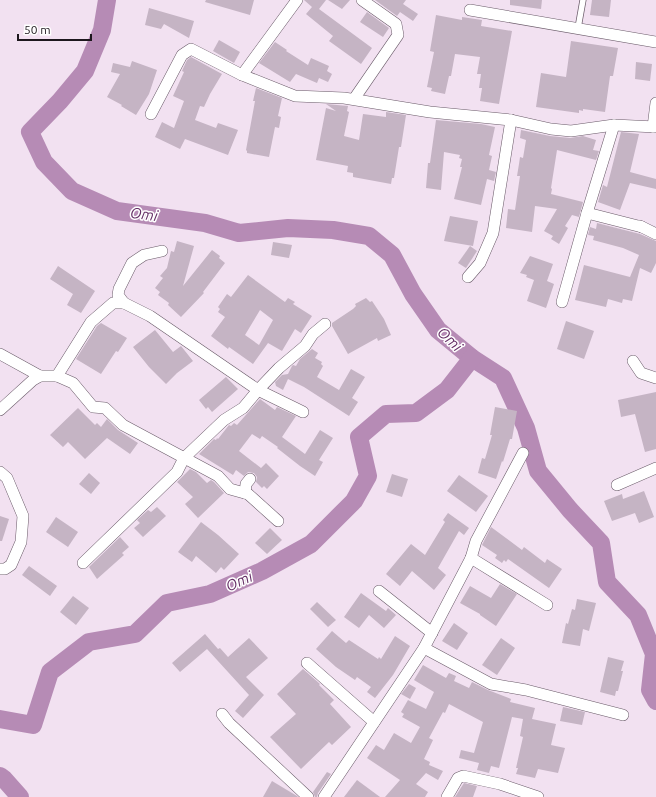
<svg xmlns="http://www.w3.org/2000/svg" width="656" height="797" font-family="Ubuntu,sans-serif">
<rect width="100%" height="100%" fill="#f2e1f1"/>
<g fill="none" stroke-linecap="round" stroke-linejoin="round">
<g stroke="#b68bb5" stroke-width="18">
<path d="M107 0 102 30 85 71 60 101 30 132 44 162 72 191 117 211 205 223 239 233 288 228 333 230 369 236 392 255 413 294 438 330 472 358 503 378 526 428 538 471 570 510 601 543 607 582 638 615 654 654 650 690 656 701"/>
<path d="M0 719 33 725 50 672 89 642 135 634 167 603 210 594 262 571 311 544 354 501 368 476 359 437 386 414 416 413 447 390 472 358"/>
<path d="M0 776 4 779 20 797"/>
</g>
</g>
<g fill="#c5b4c4" fill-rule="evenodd">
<path d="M206 0H254L250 15 205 2Z"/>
<path d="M304 0H326L319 9 372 48 361 64 329 41 333 36 306 14 312 7Z"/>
<path d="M328 0H350L342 9Z"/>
<path d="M375 0H406L403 4 418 14 413 21 400 12 397 16Z"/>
<path d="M510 0H542L541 9 510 5Z"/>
<path d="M592 0H611L609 17 590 15Z"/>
<path d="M149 8 194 21 189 38 164 24 161 29 145 25Z"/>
<path d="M367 12 389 28 383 37 360 22Z"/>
<path d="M436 15 462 20V17L482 20 481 26 512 31 499 104 480 101 482 88H479L481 74H477L480 57 455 54 451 76H449L445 94 431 91 432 88 427 87 434 52 430 51Z"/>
<path d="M219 40 240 52 234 63 213 51Z"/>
<path d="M571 41 618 48 613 76H610L605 112 583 109V111L579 110V113L536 107 541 73 566 77Z"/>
<path d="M275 42 287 50 286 51 308 65 311 58 329 66 327 71 332 74 328 82 319 78 317 83 296 74 290 82 259 63Z"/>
<path d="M191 57 222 74 210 94 204 107 200 106 195 120 216 128 218 123 238 130 228 155 185 139 180 149 155 137 162 122 174 128 184 101 173 96 184 72 182 71 187 60Z"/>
<path d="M132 61 157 70 149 94 136 115 121 106 122 105 107 97 120 74 111 72 113 63 130 67Z"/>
<path d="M636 62 652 64 650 81 635 79Z"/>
<path d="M256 88 282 98 278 116 281 117 279 128 275 127 269 157 247 153V151L246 150 255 101H253Z"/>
<path d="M326 104 348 106 347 111 349 112 344 136 359 140 363 114 386 117V112L406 115 401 147H399L394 178H392L391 184 353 177V173L347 172 348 166 316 160 326 108 336 111Z"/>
<path d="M436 120 481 124 495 127 489 155 492 156 489 170 496 172 494 181 487 179 481 205 454 199 462 167H460L462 159 459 158 460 155 444 152 441 190 426 188 428 163H430Z"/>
<path d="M521 130 550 136 570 138 583 136 596 140 593 150 599 151 596 160 557 150 551 188 552 189 551 194 583 202 579 217 572 215 565 226 568 228 559 244 551 239 553 236 544 231 557 209 535 206 532 232 506 228 508 209 515 210 520 176H517L519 164 520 157 523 158 526 140 520 138Z"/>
<path d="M621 132 639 134 630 172 656 179V189L630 183 620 210 598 202 603 185 607 187Z"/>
<path d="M450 216 478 221 473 246 444 241Z"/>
<path d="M597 223 640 234 656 241V263L651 273 640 268 632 301 623 299 622 303 608 299 606 307 575 300 584 265 630 277 639 255 623 248 593 240 594 236 588 235 590 227 596 229Z"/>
<path d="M177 241 194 246 183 286 212 250 220 256 219 258 225 263 203 292 204 293 181 317 168 305 169 303 158 295 160 292 155 288 163 278 160 276 167 268 171 251 174 252Z"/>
<path d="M273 242 292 245 289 258 271 255Z"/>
<path d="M470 246 477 251 466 268 458 263Z"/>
<path d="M530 256 553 264 547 281 554 284 546 308 527 301 534 280 526 277 527 275 520 273Z"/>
<path d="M58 266 95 291 81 313 67 305 73 294 50 279Z"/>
<path d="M248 275 285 302 288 298 295 302 293 304 312 316 301 333 295 329 282 351 268 343 253 364 229 347 228 349 211 336 225 317 218 312 220 309 218 307 227 294 231 297ZM260 310 273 320 259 345 245 335Z"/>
<path d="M366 298 370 302 372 301 384 319 391 335 378 341 377 338 348 354 332 326V323L353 309 356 306 355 304Z"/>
<path d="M566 321 594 331 584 359 557 349Z"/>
<path d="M101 323 127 338 118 352 116 351 101 374 76 359 97 326Z"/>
<path d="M155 330 173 352 181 346 193 361 177 373 166 384 149 367 133 347Z"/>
<path d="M312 349 318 353 315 358 322 362 321 364 323 366 317 377 339 390 351 369 365 377 352 398 358 402 349 416 304 387 288 379 283 390 276 386 275 382 282 375 288 374 292 366 293 365 296 366 300 359Z"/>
<path d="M226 377 238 389 212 412 208 407 206 409 199 400Z"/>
<path d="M656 392V449L645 452 635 414 621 417 618 400Z"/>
<path d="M260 399 275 410 277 407 296 416 282 437 305 454 320 430 333 438 319 460 323 462 315 476 300 466 277 448 278 447 262 436 260 439 252 434 239 451 261 468 266 463 279 476 267 489 264 486 262 488 256 482 257 477 254 473 248 472 244 476 236 470 233 475 199 454 214 439 216 440 217 438 218 439 229 425 231 426 234 423 237 425Z"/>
<path d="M495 407 517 411 512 439H510L503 462 502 461 496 479 478 473 482 458 485 459 492 435H490Z"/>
<path d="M78 408 95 425 97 423 101 427 107 419 118 430 138 443 130 454 107 438 85 459 68 442 63 447 50 435Z"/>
<path d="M190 469 196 472 207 483 211 480 214 482 224 493 198 518 185 504 193 497 177 482Z"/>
<path d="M89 473 100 483 91 494 79 484Z"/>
<path d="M392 474 408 479 402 497 386 492Z"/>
<path d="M459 475 488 496 476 512 447 491Z"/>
<path d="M644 491 654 517 639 523 635 513 612 521 604 501 622 494 623 499Z"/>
<path d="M157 507 166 516 143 537 134 528 140 523 137 520 148 510 151 512Z"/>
<path d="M448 513 469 528 464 535 459 531 438 568 446 575 434 590 412 571 400 586 386 574 411 544 425 555 445 522 443 520Z"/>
<path d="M0 516 9 519 2 541H0Z"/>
<path d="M56 517 78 532 68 547 46 532Z"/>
<path d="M201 522 218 535 239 554 224 570 221 567 216 573 196 556 192 562 178 552Z"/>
<path d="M491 527 522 550 524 547 545 563 547 559 562 569 549 588 508 559 506 562 504 560 502 563 495 558 497 555 482 545Z"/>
<path d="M270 528 282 540 267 554 255 543Z"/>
<path d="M120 537 129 547 122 553 124 555 97 579 89 567Z"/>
<path d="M29 566 57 586 50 596 22 575Z"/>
<path d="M500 584 517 594 496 626 480 615V614L460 603 470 586 491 598Z"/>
<path d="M361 593 386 611 388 608 396 615 384 628 369 615 359 628 344 617Z"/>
<path d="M73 596 89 608 76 625 60 612Z"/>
<path d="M577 599 596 603 589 631 583 629 580 646 562 643 566 623 568 624 572 609 575 610Z"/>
<path d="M317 602 336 620 328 627 310 609Z"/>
<path d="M454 623 468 633 457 650 442 641Z"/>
<path d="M332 631 346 643 349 640 378 659 379 657 381 659 395 636 410 646 393 675 375 698 367 692 371 687 357 677 355 680 336 667 316 649Z"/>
<path d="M205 634 218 649 220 648 228 657 249 638 268 658 246 677 264 695 243 718 235 711 249 695 207 649 180 672 172 663Z"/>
<path d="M501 638 515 648 497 675 482 665Z"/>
<path d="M608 657 624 661 621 671H623L618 691H616L615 696 600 692Z"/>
<path d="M423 665 446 678 449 673 456 676 454 681 469 688 472 682 488 690 511 699 510 702 535 708 532 719 556 724 551 745 565 748 558 773 538 769 535 778 516 774 518 768H516L523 737 520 736 523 719 512 717 499 768 491 766 489 773 477 770 479 763 459 758 461 750 474 753 483 722 449 704 445 713 443 712 429 738 433 740 424 759 430 762 429 765 443 771 438 780 426 773 416 784 428 792 425 797H385L400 780 367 758 376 745 384 750 394 733 411 743 420 727 402 717 404 714 401 712 408 700 426 709 434 692 414 680Z"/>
<path d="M303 669 320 684 319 685 334 700 330 704 351 727 332 745 329 742 301 769 270 737 296 714 277 694Z"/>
<path d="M409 684 416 688 410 699 401 694Z"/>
<path d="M563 707 585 712 582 725 560 721Z"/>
<path d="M327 772 331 774 318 793 317 797H315L313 792Z"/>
<path d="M357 780 380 797H344Z"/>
<path d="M272 781 297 796 298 797H263Z"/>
<path d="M464 783 477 786 473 797H455Z"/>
</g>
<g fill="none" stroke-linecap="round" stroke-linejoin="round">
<defs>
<path id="service" d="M578 28 583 0"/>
<g id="minor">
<path d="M470 10 656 42"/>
<path d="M242 75 297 0"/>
<path d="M354 99 398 35 396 24 362 0"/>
<path d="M151 114 182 55 191 49 242 75 295 96 344 98 430 112 511 120 551 129 571 131 614 125 656 127"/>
<path d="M653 127 656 103"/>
<path d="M587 213 642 227"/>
<path d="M640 226 656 234"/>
<path d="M468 277 480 263 493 233 511 120"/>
<path d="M562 302 587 213 614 125"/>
<path d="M124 303 150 316 258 390 303 412"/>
<path d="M0 354 40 376"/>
<path d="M633 361 641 373 656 378"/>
<path d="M57 376 73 383 93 407 105 408 123 425 218 476 230 489 248 494 278 521"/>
<path d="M0 410 33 380 40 376H57L91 322 113 303H124L118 295 119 289 132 263 144 255 162 251"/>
<path d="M0 472 7 478 23 516 21 542 11 565 5 569H0"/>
<path d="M617 485 656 468"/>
<path d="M245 493 246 484 250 479"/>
<path d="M471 558 547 605"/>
<path d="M83 563 177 472 184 458 224 420 243 408 258 390 279 368 305 346 313 334 325 324"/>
<path d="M379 591 432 633"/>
<path d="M424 648 491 684 526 690 623 715"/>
<path d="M307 663 374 722"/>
<path d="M222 714 229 723 308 797"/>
<path d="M324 797 424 648 471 558 476 541 523 453"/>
<path d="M447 797 458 778 463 776 500 784 538 797"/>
</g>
</defs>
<use href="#service" stroke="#6a5b69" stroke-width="7"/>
<use href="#minor" stroke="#6a5b69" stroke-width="12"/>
<use href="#service" stroke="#fff" stroke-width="5.5"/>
<use href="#minor" stroke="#fff" stroke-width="11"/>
</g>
<g text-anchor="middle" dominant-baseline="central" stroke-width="3" stroke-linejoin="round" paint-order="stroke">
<g font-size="15" font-style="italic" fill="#652f66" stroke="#fff">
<text transform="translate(144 214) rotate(8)">Omi</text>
<text transform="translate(450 339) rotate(43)">Omi</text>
<text transform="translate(239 581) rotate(-24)">Omi</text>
</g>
</g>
<path d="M18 34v6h73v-6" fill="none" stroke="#1d171d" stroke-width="2"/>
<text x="24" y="34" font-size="12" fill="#1d171d" stroke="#ffffff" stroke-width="3" paint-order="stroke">50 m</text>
</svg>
